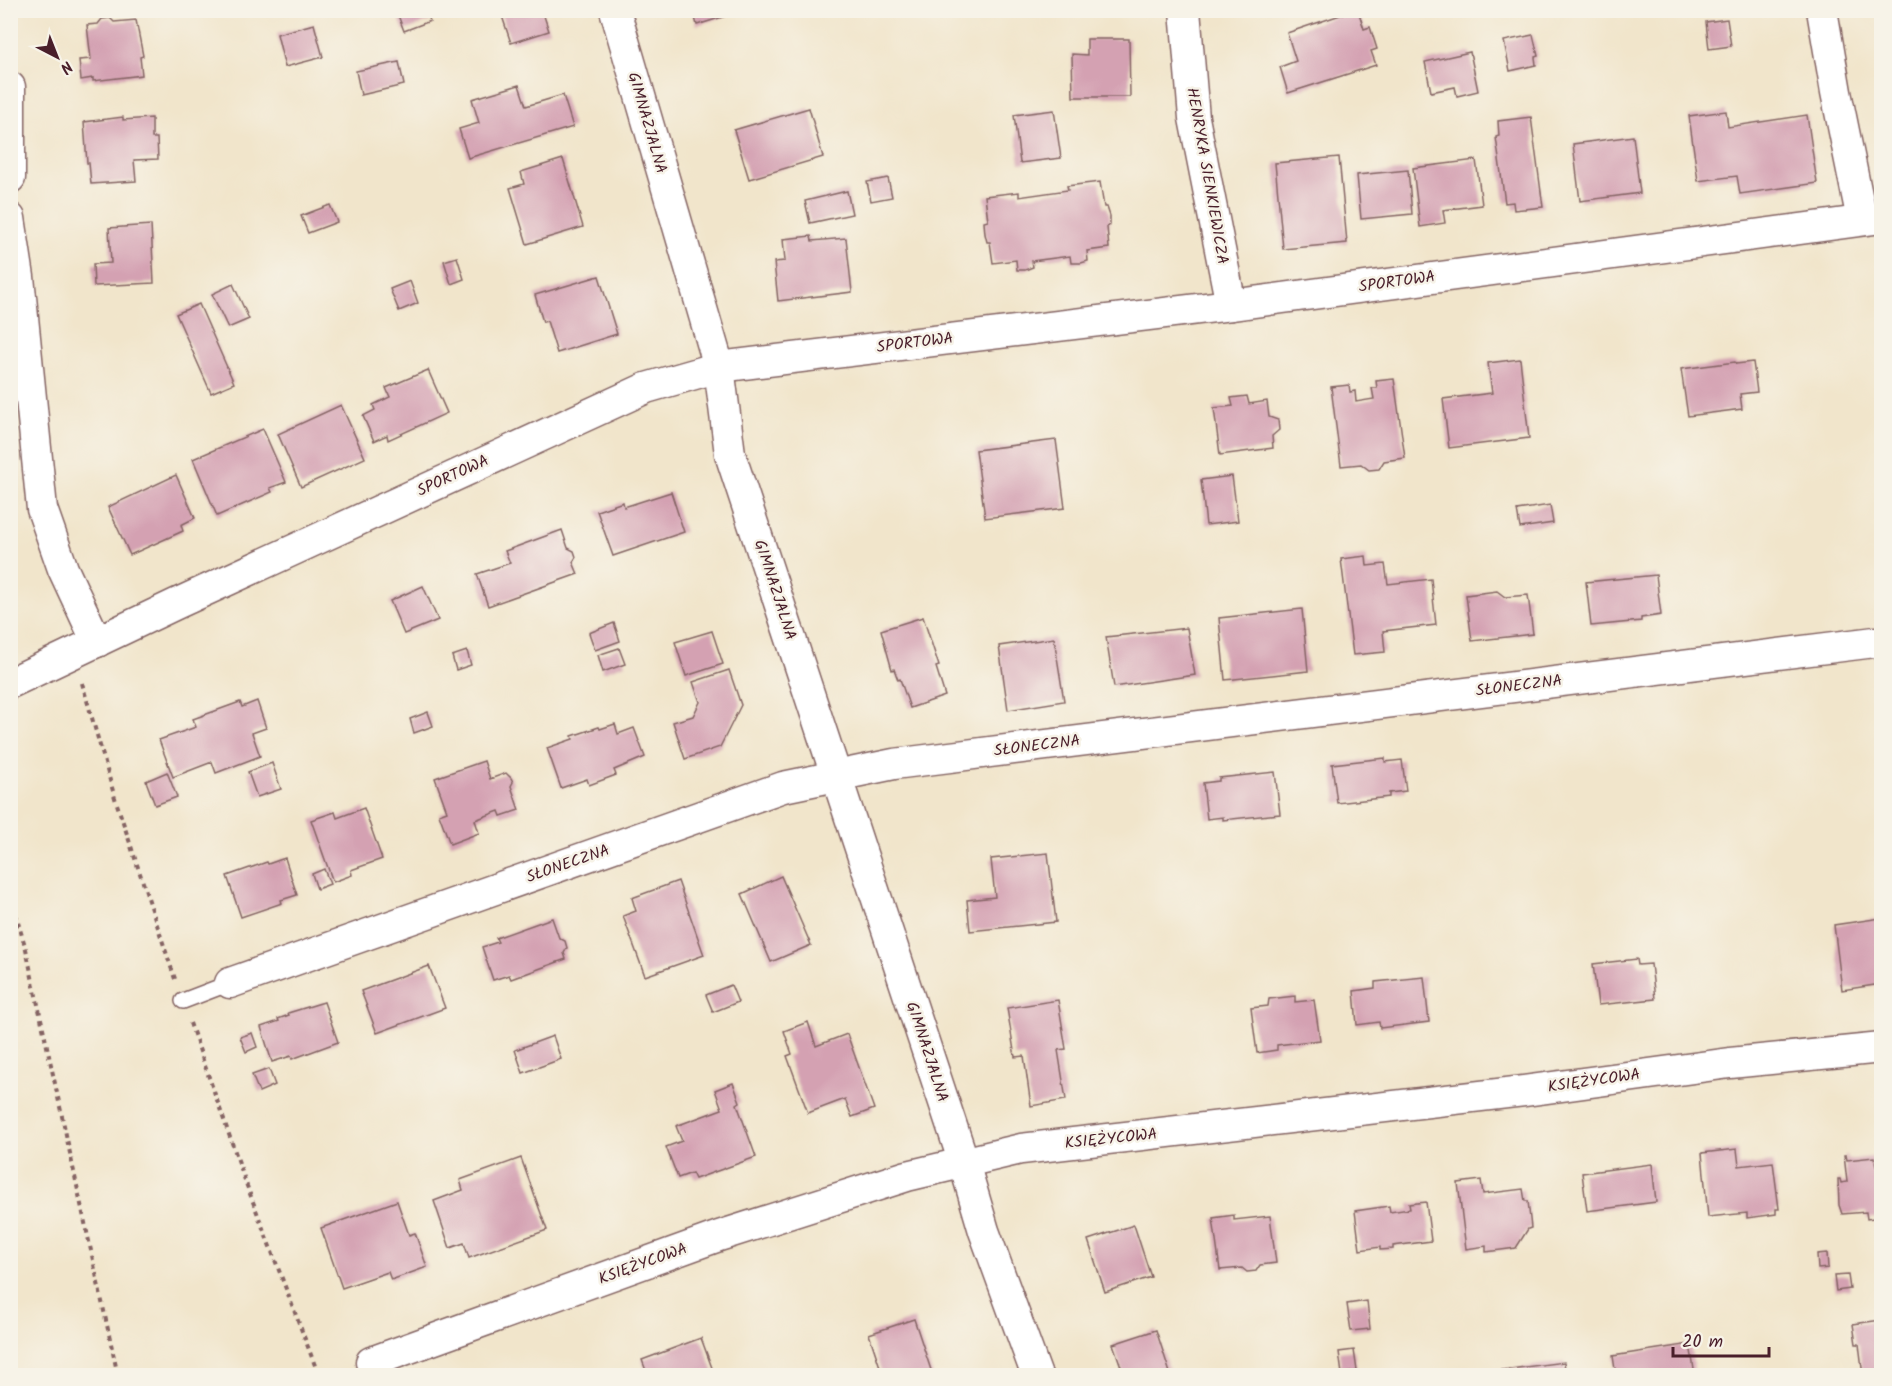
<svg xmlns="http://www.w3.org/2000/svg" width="1892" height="1386" font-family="Kalam,sans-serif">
<rect width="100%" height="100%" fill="#f7f3e8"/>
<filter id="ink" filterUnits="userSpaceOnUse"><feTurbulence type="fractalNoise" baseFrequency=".0167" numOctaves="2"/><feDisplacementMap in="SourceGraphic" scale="12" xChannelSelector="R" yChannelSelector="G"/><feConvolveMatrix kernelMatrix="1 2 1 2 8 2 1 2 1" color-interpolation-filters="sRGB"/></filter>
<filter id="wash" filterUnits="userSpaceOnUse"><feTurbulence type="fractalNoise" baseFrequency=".008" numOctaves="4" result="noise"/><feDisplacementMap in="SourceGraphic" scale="24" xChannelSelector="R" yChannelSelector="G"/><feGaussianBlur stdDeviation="1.35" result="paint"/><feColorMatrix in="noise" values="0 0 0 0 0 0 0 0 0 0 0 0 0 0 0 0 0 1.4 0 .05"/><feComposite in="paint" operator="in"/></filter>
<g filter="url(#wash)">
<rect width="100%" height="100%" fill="#f1e5cb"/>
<g id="blocks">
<g fill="#d4a1b2">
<path d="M396 10H426L430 21 404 31Z"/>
<path d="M500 10H542L549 31 511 43Z"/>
<path d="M693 10H742V11L697 25Z"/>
<path d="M1355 10H1358L1364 29 1370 27 1377 49 1371 51 1376 65 1288 93 1280 67 1296 61 1287 33Z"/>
<path d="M110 18 114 22 136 20 143 56 140 57 142 75 93 81V78L81 80 79 60 91 59 87 25 98 24 102 19Z"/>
<path d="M1727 19 1731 46 1709 49 1706 22Z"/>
<path d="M314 24 323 57 285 67 277 34Z"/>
<path d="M1533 35 1538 56 1535 57 1536 65 1510 71 1504 41Z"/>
<path d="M1087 39H1129L1130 97H1073L1072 54 1087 55Z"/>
<path d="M1470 52 1478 91 1457 96 1455 87 1431 92 1425 62Z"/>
<path d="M399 62 404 85 361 95 356 71Z"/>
<path d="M519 85 526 106 563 95 573 127 468 158 459 129 479 123 472 99Z"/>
<path d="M809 108 823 157 749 179 734 130Z"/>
<path d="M1054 110 1061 158 1020 163 1014 115Z"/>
<path d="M1726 111 1728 127 1807 115 1817 183 1740 194 1737 176 1698 181 1689 116Z"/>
<path d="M123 117V120L152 118V138H157L158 159 134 160 136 181 91 184 89 163H87L84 122Z"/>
<path d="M1531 117 1543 207 1514 210 1513 202 1505 203 1496 137 1499 136 1498 121Z"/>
<path d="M1633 136 1640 193 1580 201 1573 144Z"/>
<path d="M1339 157 1347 243 1283 249 1275 163Z"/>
<path d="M563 159 583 227 527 244 510 188 524 184 521 172Z"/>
<path d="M1476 160 1482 205 1443 210 1445 223 1420 227 1413 168Z"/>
<path d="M1408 170 1412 214 1361 219 1357 175Z"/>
<path d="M888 178 892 197 871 201 867 182Z"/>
<path d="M1100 182 1104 207H1107L1110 216V225L1107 227 1109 248 1087 251 1088 261 1081 263H1071L1070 256 1032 261 1033 267 1025 270H1017L1016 260 993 263 990 242H987L985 234 984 222 988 221 985 196 1019 192V197L1068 190 1067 186Z"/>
<path d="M847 191 852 214 810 223 805 201Z"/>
<path d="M330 205 337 222 308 233 301 216Z"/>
<path d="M151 225 154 283 94 286 93 264 111 263 109 228Z"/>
<path d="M811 236 812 241 846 238 852 292 778 301 774 262 785 261 783 239Z"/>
<path d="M457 257 464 279 451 284 444 261Z"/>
<path d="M599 276 617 334 557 353 547 321 543 322 535 295Z"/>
<path d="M410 281 418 303 399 311 390 289Z"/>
<path d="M233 284 249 319 228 328 212 294Z"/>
<path d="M199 304 234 383 211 393 176 314Z"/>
<path d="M1520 359 1529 438 1449 448 1443 399 1492 393 1488 363Z"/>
<path d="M1735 362 1736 364 1753 362 1757 392 1740 394 1742 409 1688 416 1681 369Z"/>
<path d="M428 370 447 413 388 440 387 435 374 441 363 416 375 410 373 405 390 397 386 388Z"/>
<path d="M1394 379 1405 458 1384 461 1379 469 1369 470 1361 464 1341 466 1331 387 1349 385 1350 392 1355 391 1356 402 1374 399 1372 388H1377L1376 381Z"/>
<path d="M1247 396 1249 404 1267 401 1269 417 1278 420 1279 430 1272 436 1273 448 1220 455 1214 408 1233 406 1231 398Z"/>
<path d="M341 405 365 458 301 487 278 434Z"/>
<path d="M263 429 286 482 270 488 272 492 217 516 193 459Z"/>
<path d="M1056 440 1065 508 985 518 976 450Z"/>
<path d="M176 475 195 518 181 525 183 531 130 555 108 507Z"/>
<path d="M1232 476 1238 521 1206 525 1201 480Z"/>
<path d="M671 492 684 532 613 556 597 511 623 502 624 507Z"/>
<path d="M1550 505 1553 523 1520 528 1517 510Z"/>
<path d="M562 530 568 548 574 551 576 557 573 562 578 574 488 606 477 574 510 563 505 551Z"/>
<path d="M1366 556 1367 566 1385 564 1388 584 1431 579 1436 625 1383 631 1385 652 1353 655 1341 559Z"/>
<path d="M1656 575 1661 615 1641 618V621L1591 626 1586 582Z"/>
<path d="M423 586 438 620 404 634 390 601Z"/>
<path d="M1497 591 1505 597 1528 595 1533 634 1472 641 1466 595Z"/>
<path d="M1302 609 1308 671 1225 680 1219 618Z"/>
<path d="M923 617 939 666 936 667 945 696 910 708 900 679 898 680 894 669 892 670 881 630Z"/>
<path d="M614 623 620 641 595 650 589 633Z"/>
<path d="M1187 628 1195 675 1114 687 1106 637Z"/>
<path d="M712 631 723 664 686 676 675 642Z"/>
<path d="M1054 638 1064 701 1008 710 999 646Z"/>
<path d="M619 648 625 664 603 672 598 655Z"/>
<path d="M467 651 471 665 456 670 452 656Z"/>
<path d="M729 670 741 705 720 747 685 759 673 722 693 716 700 702 693 682Z"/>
<path d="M257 701 266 728 252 733 260 756 216 773 212 762 173 777 159 740 196 727 193 719 240 702 242 707Z"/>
<path d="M428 712 433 726 414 733 410 719Z"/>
<path d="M615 724 618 734 634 728 645 757 614 770 616 775 589 785 587 779 561 788 547 748 573 739 572 736 599 727 600 729Z"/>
<path d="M1385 758V762L1402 760 1406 791 1389 793V797L1337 803 1332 764Z"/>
<path d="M484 761 490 779 506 773 511 778 513 782 511 786 519 810 501 816 499 811 475 820 479 833 450 844 439 814 447 811 435 778Z"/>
<path d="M272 763 281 789 257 797 248 772Z"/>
<path d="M167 772 177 797 155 805 146 781Z"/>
<path d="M1275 772 1280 814 1223 820V817L1207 819 1203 783 1219 781V778Z"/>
<path d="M364 808 382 859 351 870 352 875 333 882 311 820 335 812 337 818Z"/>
<path d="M1048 853 1056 922 970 931 967 900 995 897 991 859Z"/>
<path d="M285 858 297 895 281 900 282 903 241 917 227 876 267 862 268 864Z"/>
<path d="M324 869 330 884 317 889 312 874Z"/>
<path d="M781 876 811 945 771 962 742 894Z"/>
<path d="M678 881 704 955 645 976 623 916 636 911 632 898Z"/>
<path d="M552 918 559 938 565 941 567 948 564 953 566 959 511 979 509 975 493 980 482 947 498 942 496 938Z"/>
<path d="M1881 918V984L1842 990 1834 925Z"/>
<path d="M1637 959 1638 965 1651 964 1655 999 1598 1005 1593 964Z"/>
<path d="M429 966 445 1008 377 1033 361 991Z"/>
<path d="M1424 977 1429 1022 1380 1028 1379 1022 1357 1025 1354 991 1375 988V982Z"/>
<path d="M731 985 738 1002 713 1012 706 995Z"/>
<path d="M1295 996V1002L1314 1000 1320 1040 1277 1045V1050L1257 1053 1251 1008 1268 1006 1269 999Z"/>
<path d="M1058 1000 1066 1049 1058 1050 1066 1100 1031 1106 1024 1056 1015 1057 1007 1008Z"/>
<path d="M324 1002 338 1042 292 1059 291 1056 272 1062 261 1027 279 1021 278 1019 289 1015 288 1013Z"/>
<path d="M808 1022 816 1046 847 1034 874 1109 852 1117 845 1099 808 1113 787 1056 792 1054 784 1031Z"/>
<path d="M252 1033 257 1047 246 1052 240 1037Z"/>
<path d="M553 1036 561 1059 523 1073 515 1050Z"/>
<path d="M269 1069 275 1085 259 1092 252 1075Z"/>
<path d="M733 1083 740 1102 737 1104 756 1157 695 1179 692 1173 678 1178 666 1147 682 1141 676 1126 722 1109 715 1090Z"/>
<path d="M1737 1149 1739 1166 1773 1162 1779 1209H1776V1214L1747 1218V1213L1708 1217 1702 1153Z"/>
<path d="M1844 1155H1846L1847 1160 1874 1157 1876 1166 1881 1165V1217L1867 1219 1866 1212 1842 1214 1839 1205 1838 1179H1840L1841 1183 1847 1182Z"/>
<path d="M521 1158 547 1230 469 1258 464 1243 450 1248 434 1201 463 1190 460 1180Z"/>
<path d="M1652 1164 1656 1202 1587 1211 1582 1173Z"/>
<path d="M1481 1180 1483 1194 1523 1189 1525 1201H1528L1531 1228 1528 1229 1516 1248 1486 1252V1246L1466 1249 1458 1183Z"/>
<path d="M397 1201 409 1235 415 1233 427 1267 391 1280 388 1272 342 1288 321 1228Z"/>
<path d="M1426 1202 1431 1241 1393 1246V1249L1380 1250V1247L1360 1250 1355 1211 1389 1206 1390 1212 1410 1209 1409 1204Z"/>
<path d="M1234 1215V1220L1270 1216 1276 1263 1260 1265 1256 1271 1247 1272 1242 1268 1220 1270 1213 1218Z"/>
<path d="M1134 1225 1151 1277 1105 1292 1088 1240Z"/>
<path d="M1827 1253 1828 1268 1818 1269 1817 1254Z"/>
<path d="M1848 1275 1850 1289 1836 1291 1834 1276Z"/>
<path d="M1367 1301 1370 1329 1351 1331 1347 1304Z"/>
<path d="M914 1319 933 1376H883L869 1334Z"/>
<path d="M1881 1320V1376H1863L1859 1344H1856L1853 1324Z"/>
<path d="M1156 1330 1171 1376H1131L1130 1373 1124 1375 1113 1344Z"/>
<path d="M701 1338 715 1376H648L642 1360Z"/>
<path d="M1690 1344 1695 1376H1616L1613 1356Z"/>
<path d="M1354 1350 1357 1371 1342 1374 1339 1352Z"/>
<path d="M1564 1362 1566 1376H1488L1487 1372Z"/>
</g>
</g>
</g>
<g filter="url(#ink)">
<use href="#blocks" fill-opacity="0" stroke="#846463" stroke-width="1.5"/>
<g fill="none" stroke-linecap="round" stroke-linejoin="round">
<defs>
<path id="lane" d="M183 1001 230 983"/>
<g id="street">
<path d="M615 10 719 367 730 454 964 1163 984 1231 1037 1376"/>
<path d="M1185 10 1194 118 1231 305"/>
<path d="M1822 10 1836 92 1862 220"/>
<path d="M10 87V178"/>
<path d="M10 218 19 277 42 509 63 569 97 642"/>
<path d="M10 683 176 604 646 388 719 367 1231 305 1882 218"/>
<path d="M230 983 783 787 894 764 1875 642"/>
<path d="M371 1362 719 1236 907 1176 1021 1149 1524 1091 1730 1063 1882 1048"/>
</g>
</defs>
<use href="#lane" stroke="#846463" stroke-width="18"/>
<use href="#street" stroke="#846463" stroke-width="33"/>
<g stroke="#846463" stroke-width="4" stroke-dasharray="4.5 4.5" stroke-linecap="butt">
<path d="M82 683 115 798 175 979"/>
<path d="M10 896 26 949 118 1376"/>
<path d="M190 1023 247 1186 319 1376"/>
</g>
<use href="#lane" stroke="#fff" stroke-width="15"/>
<use href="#street" stroke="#fff" stroke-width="30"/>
</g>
</g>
<g text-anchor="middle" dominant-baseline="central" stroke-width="5" stroke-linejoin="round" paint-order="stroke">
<g font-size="16" fill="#4a1f2b" stroke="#f7f3e8">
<text transform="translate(647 123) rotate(74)">GIMNAZJALNA</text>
<text transform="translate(1207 176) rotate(80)">HENRYKA SIENKIEWICZA</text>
<text transform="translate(1397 282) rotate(-8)">SPORTOWA</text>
<text transform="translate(915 343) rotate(-7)">SPORTOWA</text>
<text transform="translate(453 476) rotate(-25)">SPORTOWA</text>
<text transform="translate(775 590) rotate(72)">GIMNAZJALNA</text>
<text transform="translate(1519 686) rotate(-7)">SŁONECZNA</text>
<text transform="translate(1037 746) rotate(-7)">SŁONECZNA</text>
<text transform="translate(568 864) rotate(-19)">SŁONECZNA</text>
<text transform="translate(927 1052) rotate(72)">GIMNAZJALNA</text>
<text transform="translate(1594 1081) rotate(-8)">KSIĘŻYCOWA</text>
<text transform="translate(1111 1139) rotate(-6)">KSIĘŻYCOWA</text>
<text transform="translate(643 1264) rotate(-20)">KSIĘŻYCOWA</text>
</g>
</g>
<rect width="1892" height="1386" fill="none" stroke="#f7f3e8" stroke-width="36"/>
<g transform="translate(57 57) rotate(138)" stroke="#f7f3e8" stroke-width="4.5" paint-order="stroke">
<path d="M0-4.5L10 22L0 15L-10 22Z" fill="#4a1f2b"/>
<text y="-9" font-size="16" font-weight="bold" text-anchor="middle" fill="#4a1f2b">N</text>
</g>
<path d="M1673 1347v9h96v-9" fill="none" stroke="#4a1f2b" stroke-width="3"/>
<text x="1682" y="1347" font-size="18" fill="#4a1f2b" stroke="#f7f3e8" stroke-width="4.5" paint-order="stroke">20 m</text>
</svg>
